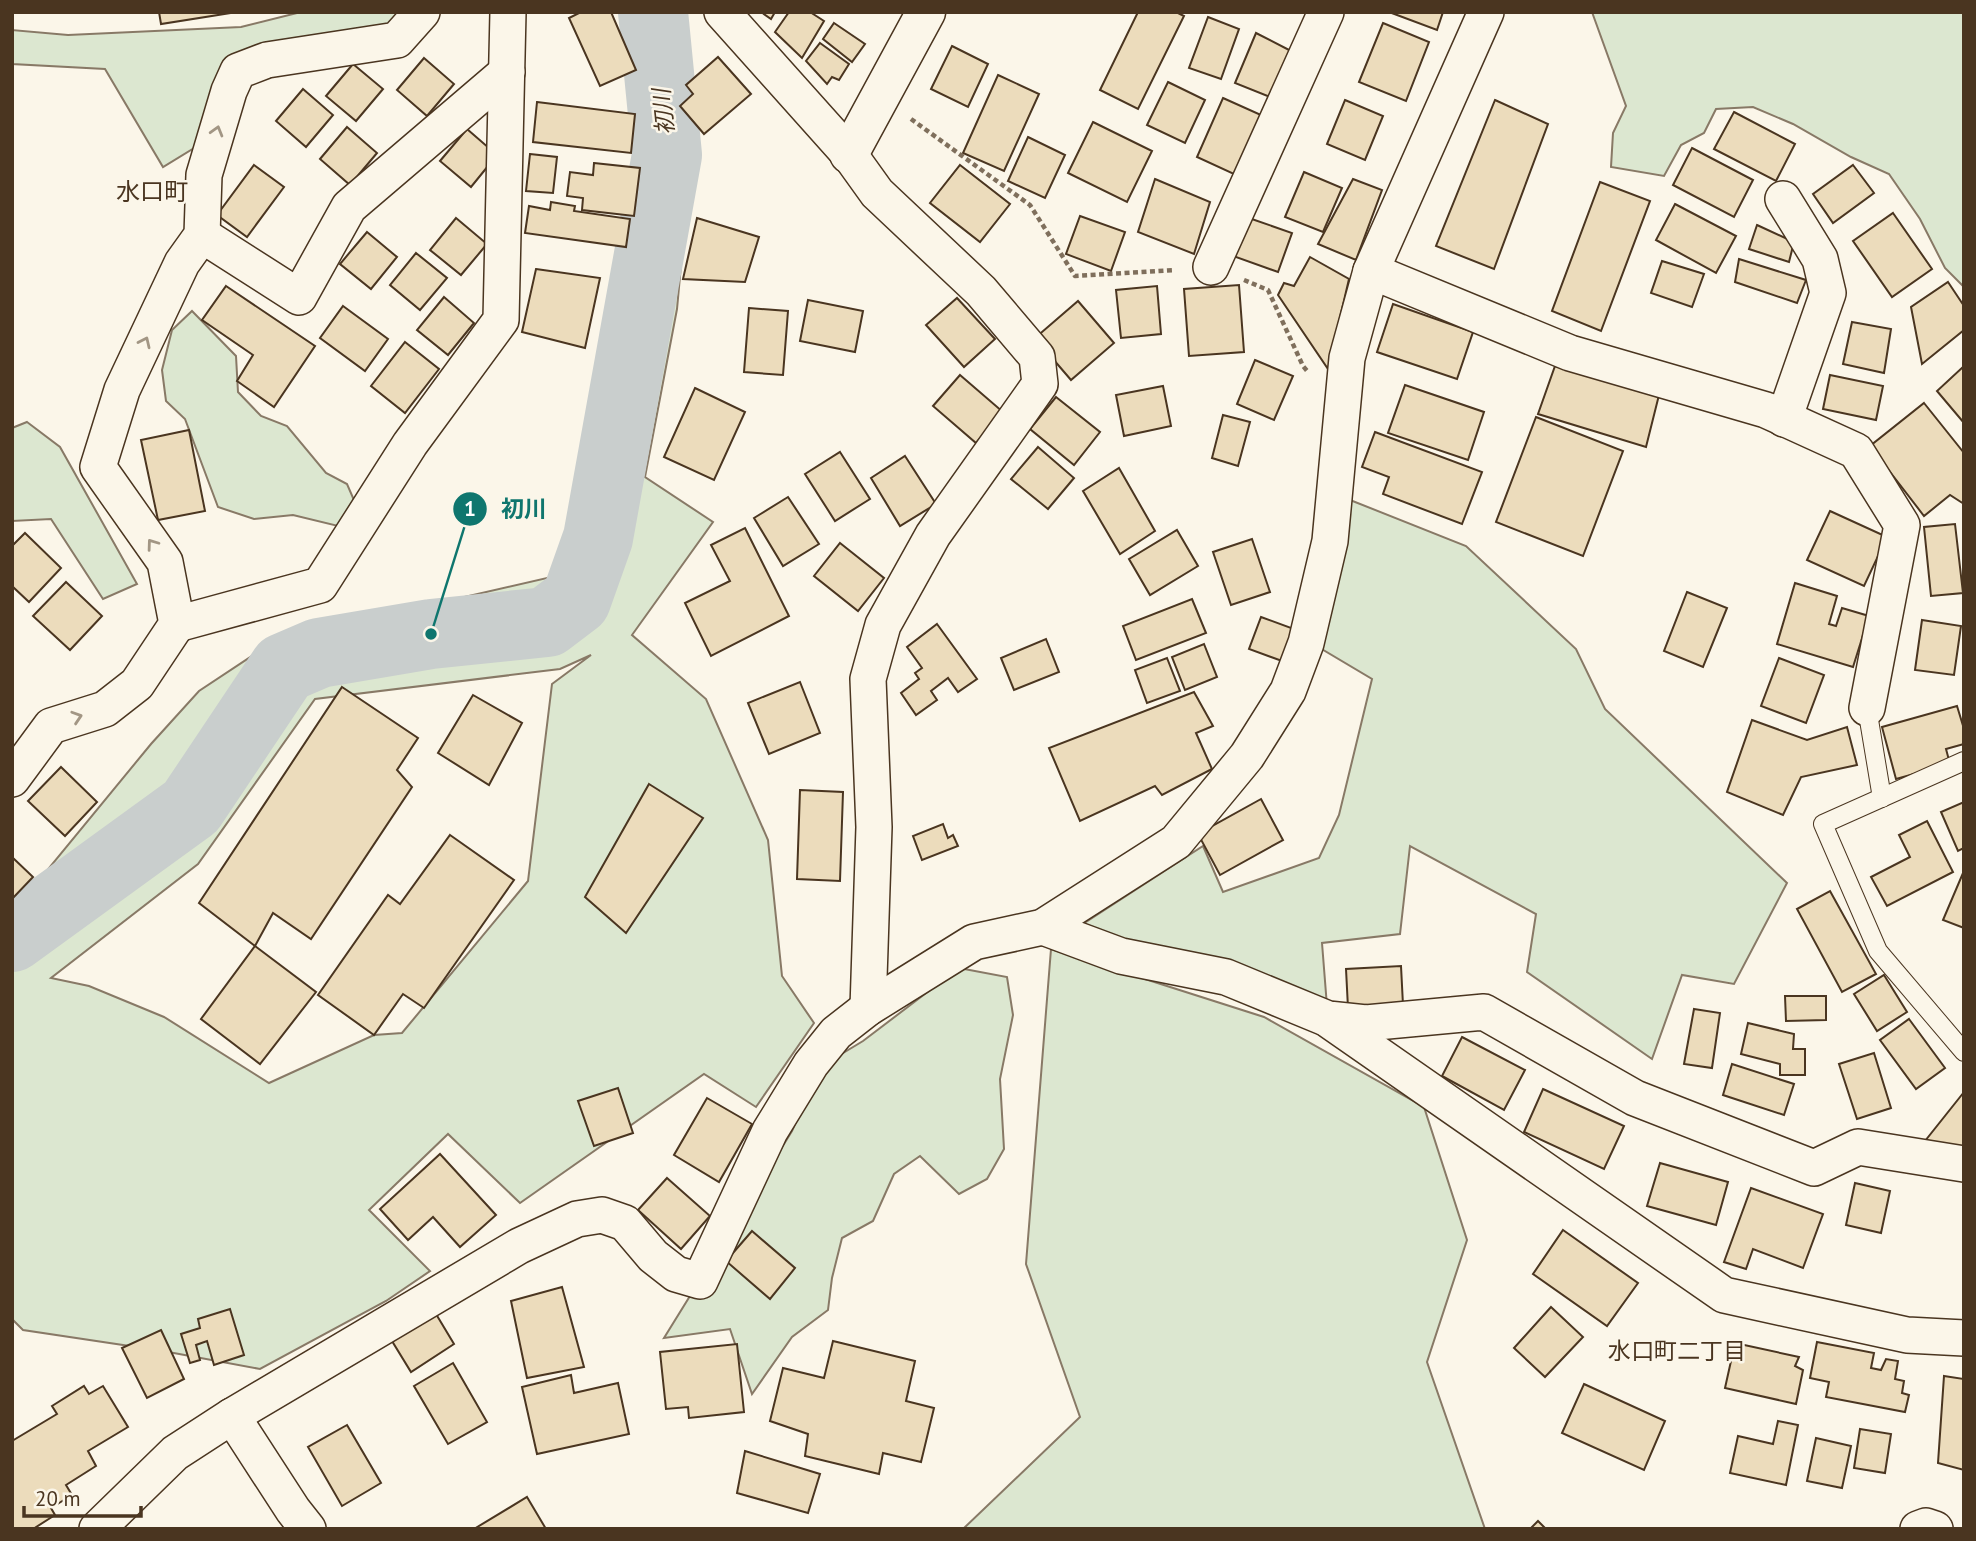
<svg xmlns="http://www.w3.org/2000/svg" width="1976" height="1541" font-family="'PT Sans','Noto Sans JP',sans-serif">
<rect width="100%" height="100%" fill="#fbf6e9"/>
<g fill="#dce7d0" stroke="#887966" stroke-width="2" fill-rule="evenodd">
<path d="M301 12H405L392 35 243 70 199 145 163 167 105 69 12 64V30L68 35 241 27Z"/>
<path d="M623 12H654L664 15 679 75 691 156 677 309 645 477 713 522 632 635 706 699 768 840 782 976 814 1023 756 1107 704 1074 520 1203 448 1134 369 1210 430 1271 386 1301 260 1369 163 1351 23 1330 12 1319V913L151 744 199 691 294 628 386 615 556 576 586 471 613 307 632 245 642 161ZM591 655 552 684 528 881 402 1033 374 1035 269 1083 164 1017 89 986 51 978 198 864 315 699 560 669Z"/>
<path d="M1592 12H1964V287L1945 268 1920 219 1889 174 1851 157 1793 124 1753 107 1716 109 1704 133 1681 145 1664 176 1611 167 1613 133 1626 106Z"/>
<path d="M192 311 236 356 238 392 261 416 287 426 326 473 347 484 357 507 338 526 293 515 254 519 218 507 185 419 166 401 162 370 172 330Z"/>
<path d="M27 422 60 447 137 584 103 599 51 519 12 521V428Z"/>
<path d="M1345 498 1466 546 1576 649 1605 709 1787 883 1734 984 1682 975 1652 1059 1527 972 1536 914 1410 846 1400 934 1322 943 1328 1019 1066 935 1203 846 1223 892 1319 858 1339 815 1372 679 1320 648Z"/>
<path d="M1051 949 1264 1017 1424 1107 1467 1240 1427 1362 1485 1529H963L1080 1417 1026 1264Z"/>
<path d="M959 968 1007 977 1013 1015 1000 1079 1004 1149 987 1179 959 1194 920 1156 894 1174 873 1221 842 1238 832 1278 828 1310 792 1337 752 1394 730 1329 664 1338 792 1131 820 1067 863 1041Z"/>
</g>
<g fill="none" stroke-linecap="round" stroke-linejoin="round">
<path stroke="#c9cecd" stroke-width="70" d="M12 937 191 807 284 668 319 653 431 634 547 622 576 600 598 538 667 155 653 12"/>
</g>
<g fill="#ecdcbc" stroke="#4a3520" stroke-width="2">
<path d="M159 12H237L161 24Z"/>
<path d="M581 12H611L636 70 600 86 569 18Z"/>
<path d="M761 12H775L771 19Z"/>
<path d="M789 12H810L824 21 802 58 775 32Z"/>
<path d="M1138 12H1176L1184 16 1138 109 1100 90Z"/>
<path d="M1389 12H1443L1437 30Z"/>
<path d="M1208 17 1239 29 1221 79 1189 68Z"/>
<path d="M834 23 865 44 852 62 823 39Z"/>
<path d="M1383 23 1429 42 1406 101 1359 82Z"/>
<path d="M1256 33 1293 52 1270 97 1235 83Z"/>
<path d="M820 43 849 64 839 80 832 77 827 84 806 61Z"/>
<path d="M952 46 988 64 968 107 931 89Z"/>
<path d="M718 57 751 94 704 134 680 106 693 94 686 85Z"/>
<path d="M424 58 454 84 427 116 397 90Z"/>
<path d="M353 64 383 89 356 121 326 96Z"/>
<path d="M998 75 1039 94 1004 171 963 153Z"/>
<path d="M1168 82 1205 100 1185 143 1147 125Z"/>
<path d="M303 89 333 115 306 147 276 121Z"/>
<path d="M1223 98 1261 115 1236 175 1197 157Z"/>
<path d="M1345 100 1383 116 1365 160 1327 144Z"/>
<path d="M1495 100 1548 124 1494 269 1436 246Z"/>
<path d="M537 102 635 114 631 153 533 142Z"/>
<path d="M1734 112 1795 144 1776 181 1714 149Z"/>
<path d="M1093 122 1152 151 1127 202 1068 173Z"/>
<path d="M347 127 377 153 350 185 320 159Z"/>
<path d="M467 129 497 155 471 187 440 161Z"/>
<path d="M1028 137 1065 155 1045 198 1008 181Z"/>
<path d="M1692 148 1753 180 1734 217 1673 185Z"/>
<path d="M530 154 557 157 553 193 526 191Z"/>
<path d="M594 163 640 168 634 216 582 210 583 198 567 196 570 172 593 175Z"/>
<path d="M254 165 284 187 247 237 217 215Z"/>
<path d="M960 165 1010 204 980 242 930 203Z"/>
<path d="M1853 165 1874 193 1833 223 1813 194Z"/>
<path d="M1304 172 1342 188 1323 232 1285 217Z"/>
<path d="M1155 179 1210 202 1194 254 1138 232Z"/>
<path d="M1353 179 1382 190 1356 260 1318 244Z"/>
<path d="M1600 182 1650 201 1601 331 1552 311Z"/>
<path d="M551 202 575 206 574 211 630 219 626 247 525 233 529 206 550 210Z"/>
<path d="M1675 204 1736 236 1716 273 1656 240Z"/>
<path d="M1893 213 1932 269 1892 297 1853 241Z"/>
<path d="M1080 216 1125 232 1111 271 1066 254Z"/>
<path d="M1246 217 1292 233 1278 272 1233 256Z"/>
<path d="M456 218 487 244 461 275 430 250Z"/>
<path d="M697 218 759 237 745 282 683 279Z"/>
<path d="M1757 225 1794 242 1789 262 1749 249Z"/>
<path d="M367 232 397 257 371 289 340 264Z"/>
<path d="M416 253 447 278 420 310 390 285Z"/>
<path d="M1310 257 1349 279 1328 369 1278 295 1284 283 1294 286Z"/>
<path d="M1739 259 1806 280 1797 303 1735 282Z"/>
<path d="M1662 261 1704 274 1692 307 1651 293Z"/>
<path d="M536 269 600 278 585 348 522 332Z"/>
<path d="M1948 282 1964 306V330L1922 364 1911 307Z"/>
<path d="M1239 285 1244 352 1189 356 1184 289Z"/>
<path d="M226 286 315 346 274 407 237 381 253 355 202 320Z"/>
<path d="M1157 286 1161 334 1121 338 1116 290Z"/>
<path d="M444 297 474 323 448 355 417 330Z"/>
<path d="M957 298 995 339 964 367 926 325Z"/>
<path d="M808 300 863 311 855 352 800 341Z"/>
<path d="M1078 301 1114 343 1071 380 1035 338Z"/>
<path d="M1393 304 1473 332 1457 379 1377 352Z"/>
<path d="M343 306 388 339 365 371 320 338Z"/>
<path d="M749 308 788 311 783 375 744 372Z"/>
<path d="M1852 322 1891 329 1884 373 1843 364Z"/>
<path d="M405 342 439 369 405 413 371 386Z"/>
<path d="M1255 360 1293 376 1274 420 1237 404Z"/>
<path d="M1555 366 1659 395 1646 447 1538 414Z"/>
<path d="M1964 366V423L1937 391Z"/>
<path d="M960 375 1003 412 976 443 933 406Z"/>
<path d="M1830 375 1883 386 1876 420 1823 409Z"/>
<path d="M1405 385 1484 412 1468 460 1388 433Z"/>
<path d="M1163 386 1171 426 1124 436 1116 395Z"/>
<path d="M695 388 745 412 714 480 664 457Z"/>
<path d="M1056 397 1100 432 1074 465 1030 429Z"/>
<path d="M1924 403 1964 453V504L1950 495 1924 516 1870 446Z"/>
<path d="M1223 415 1250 422 1238 466 1212 458Z"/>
<path d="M1536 417 1623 451 1583 556 1496 522Z"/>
<path d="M189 430 205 511 158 520 141 440Z"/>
<path d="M1375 432 1482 472 1462 524 1383 494 1389 477 1362 467Z"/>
<path d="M1038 447 1074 478 1048 509 1011 479Z"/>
<path d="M840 452 870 499 835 521 805 474Z"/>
<path d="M905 456 936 504 900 526 871 478Z"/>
<path d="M1119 468 1155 531 1120 554 1083 491Z"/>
<path d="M788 497 819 544 783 566 754 518Z"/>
<path d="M1830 511 1887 537 1864 586 1807 560Z"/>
<path d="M1955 524 1963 593 1931 596 1924 527Z"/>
<path d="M745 528 789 616 711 656 685 603 730 581 711 545Z"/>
<path d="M1177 530 1198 566 1150 595 1129 559Z"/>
<path d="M25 533 61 568 29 602 12 586V546Z"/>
<path d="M1252 539 1270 592 1231 605 1213 552Z"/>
<path d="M840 543 884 578 858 611 814 576Z"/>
<path d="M66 582 102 616 70 650 33 616Z"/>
<path d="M1795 583 1837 596 1829 624 1836 626 1842 608 1869 616 1853 667 1777 644Z"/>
<path d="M1687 592 1727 608 1703 667 1664 651Z"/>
<path d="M1192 599 1206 633 1136 660 1123 626Z"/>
<path d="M1261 617 1294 629 1282 661 1249 649Z"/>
<path d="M1922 620 1961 626 1954 675 1915 670Z"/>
<path d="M937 624 977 679 958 692 948 678 931 691 937 700 916 715 901 693 919 679 915 673 922 668 907 647Z"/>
<path d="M1046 639 1059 672 1014 690 1001 658Z"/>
<path d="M1204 644 1217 677 1185 690 1172 657Z"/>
<path d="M1167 658 1180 691 1147 703 1135 670Z"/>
<path d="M1779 658 1824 675 1806 723 1761 706Z"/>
<path d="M800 682 820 733 769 754 748 703Z"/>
<path d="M342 687 418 738 397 770 412 787 311 939 273 913 255 946 199 903Z"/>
<path d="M1194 692 1213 726 1196 733 1212 769 1162 795 1155 786 1080 821 1049 748Z"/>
<path d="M473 695 522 723 489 785 438 753Z"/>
<path d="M1957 706 1964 729V744L1946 749 1950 764 1896 779 1882 727Z"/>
<path d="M1752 720 1807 740 1847 727 1857 765 1801 777 1783 815 1727 792Z"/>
<path d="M61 767 97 802 65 836 28 801Z"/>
<path d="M649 784 703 818 626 933 585 897Z"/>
<path d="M800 790 843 792 840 881 797 879Z"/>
<path d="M1261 799 1283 840 1220 875 1198 834Z"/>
<path d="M1964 802V848L1958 851 1941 812Z"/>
<path d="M1927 821 1953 872 1887 906 1871 877 1910 857 1899 835Z"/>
<path d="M943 824 948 838 953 835 958 846 922 860 913 836Z"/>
<path d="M450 835 514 880 424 1008 403 994 374 1035 318 995 388 895 400 904Z"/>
<path d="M12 857 33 877 12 899Z"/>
<path d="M1963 873 1964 874V928L1943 920Z"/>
<path d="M1830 891 1876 974 1842 992 1797 909Z"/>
<path d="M255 946 316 992 260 1064 201 1019Z"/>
<path d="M1401 966 1403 1005 1348 1008 1346 969Z"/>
<path d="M1884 975 1907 1012 1877 1031 1854 994Z"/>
<path d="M1785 996H1826V1020L1786 1021Z"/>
<path d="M1694 1009 1720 1013 1712 1068 1684 1064Z"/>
<path d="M1909 1019 1945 1068 1916 1089 1880 1040Z"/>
<path d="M1748 1023 1794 1034 1793 1049H1805V1075H1780V1064L1741 1054Z"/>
<path d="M1462 1037 1525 1070 1504 1110 1442 1076Z"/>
<path d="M1874 1053 1891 1108 1857 1119 1839 1064Z"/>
<path d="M1732 1064 1794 1084 1784 1115 1723 1095Z"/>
<path d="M618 1088 633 1133 594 1146 578 1101Z"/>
<path d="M1543 1089 1624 1126 1604 1169 1524 1132Z"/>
<path d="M1964 1092V1148L1925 1141Z"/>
<path d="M707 1098 752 1124 719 1182 674 1155Z"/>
<path d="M440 1154 496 1215 460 1247 433 1217 408 1240 380 1209Z"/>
<path d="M1660 1163 1728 1182 1716 1225 1647 1206Z"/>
<path d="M667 1178 710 1216 681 1249 638 1210Z"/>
<path d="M1855 1183 1890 1191 1881 1233 1846 1225Z"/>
<path d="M1751 1188 1823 1214 1803 1268 1753 1249 1746 1269 1724 1262Z"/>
<path d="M1563 1230 1638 1283 1607 1326 1533 1274Z"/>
<path d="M752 1231 795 1268 770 1299 726 1261Z"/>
<path d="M562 1287 584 1367 527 1378 511 1301Z"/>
<path d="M1551 1307 1583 1337 1545 1377 1514 1348Z"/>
<path d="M230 1309 244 1355 214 1365 207 1341 196 1345 200 1360 190 1363 181 1334 200 1328 198 1319Z"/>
<path d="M436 1314 454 1344 411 1372 392 1341Z"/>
<path d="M161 1330 184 1379 147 1398 122 1348Z"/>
<path d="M833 1341 915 1361 906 1401 934 1408 921 1462 883 1453 879 1474 805 1456 808 1434 770 1421 783 1368 824 1378Z"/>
<path d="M1817 1342 1874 1353 1871 1368 1881 1370 1886 1359 1898 1361 1895 1379 1904 1381 1902 1393 1909 1395 1905 1412 1826 1397 1829 1382 1810 1378Z"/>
<path d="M1735 1343 1799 1357 1795 1366 1803 1370 1796 1404 1725 1388Z"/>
<path d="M737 1344 744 1412 689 1418 688 1407 666 1409 660 1352Z"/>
<path d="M453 1363 487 1422 448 1444 414 1386Z"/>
<path d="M571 1375 574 1393 618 1383 629 1434 537 1454 522 1387Z"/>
<path d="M1944 1376 1964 1379V1470L1938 1463Z"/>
<path d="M1584 1384 1665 1421 1644 1470 1562 1433Z"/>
<path d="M84 1386 89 1394 103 1386 128 1427 88 1451 96 1466 66 1485 72 1495 51 1508 55 1515 33 1529H12V1441L57 1414 52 1406Z"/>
<path d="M1778 1421 1798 1425 1786 1485 1730 1473 1738 1436 1773 1444Z"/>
<path d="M347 1425 381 1483 342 1506 308 1447Z"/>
<path d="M1860 1429 1891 1434 1885 1473 1854 1468Z"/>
<path d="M1816 1438 1851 1446 1842 1488 1807 1481Z"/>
<path d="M745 1451 820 1474 808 1513 737 1493Z"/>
<path d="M527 1497 546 1529H474Z"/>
<path d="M1538 1521 1546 1529H1530Z"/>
</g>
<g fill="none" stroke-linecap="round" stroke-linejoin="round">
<defs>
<g id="service">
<path d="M1867 708 1882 798"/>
<path d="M1964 761 1823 824 1878 951 1964 1052"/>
</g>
<g id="minor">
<path d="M722 12 849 154 877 193 981 291 1037 357 1040 384 933 535 883 625 868 679 874 827 868 1008"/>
<path d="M1783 199 1820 259 1828 293 1784 419"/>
<path d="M202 235 299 297 349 207 507 72"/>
<path d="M1211 267 1326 12"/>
<path d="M1371 271 1570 353 1766 410 1856 451 1902 525 1867 708"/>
<path d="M177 624 320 585 410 444 501 320 508 12"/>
<path d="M12 779 51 726 105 709 137 684 177 624 165 562 98 467 122 390 182 263 202 235 204 175 229 91 238 71 267 60 397 40 422 12"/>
<path d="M1043 927 1121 956 1226 977 1328 1019 1366 1023 1484 1012 1635 1098 1814 1168 1858 1147 1964 1164"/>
<path d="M1330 1021 1724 1295 1907 1335 1964 1338"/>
<path d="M232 1416 293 1510 308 1529"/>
<path d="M97 1529 175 1453 232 1416 519 1246 577 1219 602 1215 625 1223 653 1256 676 1274 700 1281 770 1131 811 1064 836 1033 868 1008 974 942 1043 927 1176 842 1247 756 1288 691 1306 643 1330 541 1347 358 1371 271 1486 12"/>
<path d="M1918 1529 1926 1526 1935 1529"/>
</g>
<path id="tertiary" d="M849 154 926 12"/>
</defs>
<use href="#service" stroke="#4a3520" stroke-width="20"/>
<use href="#minor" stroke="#4a3520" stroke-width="38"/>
<use href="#tertiary" stroke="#4a3520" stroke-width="41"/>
<g stroke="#7f6f5c" stroke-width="4.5" stroke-dasharray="5 3.5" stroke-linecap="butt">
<path d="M911 119 1030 205 1075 276 1175 270"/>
<path d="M1244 280 1268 290 1303 366 1308 372"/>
</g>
<use href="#service" stroke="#fbf6e9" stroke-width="18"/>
<use href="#minor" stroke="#fbf6e9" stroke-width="35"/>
<use href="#tertiary" stroke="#fbf6e9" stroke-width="38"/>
</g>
<defs><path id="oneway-chevron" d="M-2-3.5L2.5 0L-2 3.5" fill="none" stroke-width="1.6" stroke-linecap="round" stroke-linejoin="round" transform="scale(1.75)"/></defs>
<g stroke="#a29684">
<use href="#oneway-chevron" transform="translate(217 131) rotate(-74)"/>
<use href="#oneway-chevron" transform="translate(145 342) rotate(-65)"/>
<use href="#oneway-chevron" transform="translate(152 544) rotate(-126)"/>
<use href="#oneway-chevron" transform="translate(77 717) rotate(-18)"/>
</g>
<g text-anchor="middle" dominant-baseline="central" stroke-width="5" stroke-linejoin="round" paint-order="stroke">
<g font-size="23" font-style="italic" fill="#4a3520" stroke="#fbf6e9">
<text transform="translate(663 112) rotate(-96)">初川</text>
</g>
<g font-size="23" fill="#4a3520" stroke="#fbf6e9">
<text x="1677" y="1350">水口町二丁目</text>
</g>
<g font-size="24" fill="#4a3520" stroke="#fbf6e9">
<text x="152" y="191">水口町</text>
</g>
</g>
<path fill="none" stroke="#0f766e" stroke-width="2.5" d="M431 634L470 509"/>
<g fill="#0f766e" stroke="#fbf6e9" stroke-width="2.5">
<circle cx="431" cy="634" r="7"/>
<circle cx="470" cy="509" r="18"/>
</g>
<g font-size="21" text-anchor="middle" font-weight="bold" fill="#fff">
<text x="470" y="516">1</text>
</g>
<g font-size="23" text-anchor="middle" font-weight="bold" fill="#0f766e" stroke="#fbf6e9" stroke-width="5" stroke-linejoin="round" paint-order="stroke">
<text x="524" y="517">初川</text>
</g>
<rect width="1976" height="1541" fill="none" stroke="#4a3520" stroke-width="28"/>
<path d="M24 1506v10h117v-10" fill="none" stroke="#4a3520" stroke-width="3.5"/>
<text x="35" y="1506" font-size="21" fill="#4a3520" stroke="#fbf6e9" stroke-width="5" paint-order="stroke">20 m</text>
</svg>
